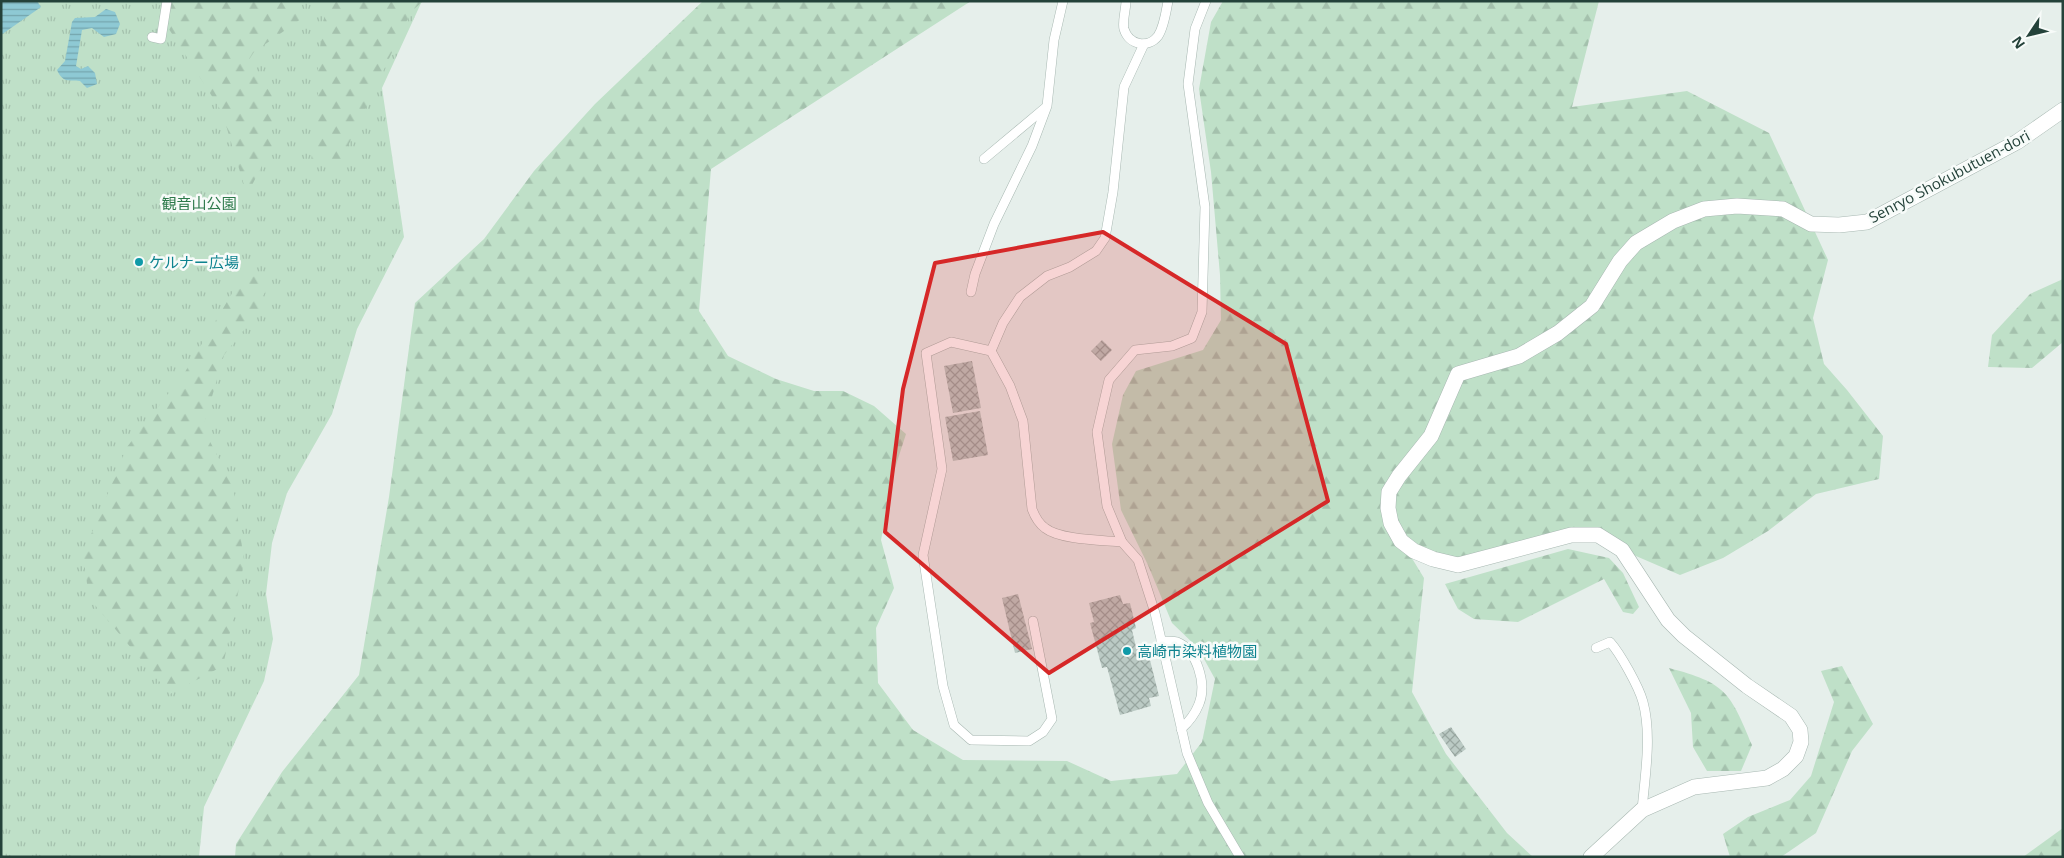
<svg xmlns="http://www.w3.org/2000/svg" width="2064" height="858" font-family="'Open Sans','Noto Sans JP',sans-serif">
<defs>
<pattern id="grass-tufts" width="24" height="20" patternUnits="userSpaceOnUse" patternTransform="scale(1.25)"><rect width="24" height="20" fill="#bfe0c8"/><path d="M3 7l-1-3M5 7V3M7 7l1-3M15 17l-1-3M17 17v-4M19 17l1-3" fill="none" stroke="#a4c1ad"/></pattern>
<pattern id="forest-firs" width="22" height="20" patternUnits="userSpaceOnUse" patternTransform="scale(1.25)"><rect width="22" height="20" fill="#bfe0c8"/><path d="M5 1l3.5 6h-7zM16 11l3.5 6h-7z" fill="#a4c1ad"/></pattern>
<pattern id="water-rules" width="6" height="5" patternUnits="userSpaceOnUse" patternTransform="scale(1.25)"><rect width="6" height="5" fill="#8ec9d4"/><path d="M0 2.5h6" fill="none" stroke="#74a5ad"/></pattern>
<pattern id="building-cross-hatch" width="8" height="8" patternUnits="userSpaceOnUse" patternTransform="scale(1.25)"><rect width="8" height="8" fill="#bbcac4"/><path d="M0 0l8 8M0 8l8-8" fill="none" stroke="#98a6a0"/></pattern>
</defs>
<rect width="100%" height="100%" fill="#e6efeb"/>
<path fill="url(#grass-tufts)" d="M1 1H422L382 88 404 237 357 329 332 414 287 493 272 543 266 594 273 639 264 681 204 807 199 857H1Z"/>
<g fill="url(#forest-firs)">
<path d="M171 1H295L304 17 254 52 245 66 272 93V146L247 195 222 112 167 26Z"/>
<path d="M327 1H423L411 12 339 165 311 162 318 100V62Z"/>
<path d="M703 1H971L711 169 699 311 728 356 776 379 814 391H843L874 406 906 434 895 468 881 540 894 588 876 628 878 683 913 730 963 760 1067 761 1111 781 1177 774 1202 742 1215 679 1198 648 1172 623 1148 565 1121 510 1112 444 1123 395 1136 371 1203 350 1221 320 1220 275 1211 172 1199 89 1211 22 1223 1H1599L1572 107 1687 91 1769 133 1828 260 1813 318 1824 364 1847 390 1883 436 1879 479 1816 494 1768 531 1723 558 1680 575 1622 550 1598 535 1458 565 1402 542 1424 578 1412 692 1446 754 1507 833 1533 857H235L236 844 282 772 359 675 389 497 415 303 484 239 534 171 595 104Z"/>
<path d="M243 275 270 278 258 312 224 355 203 428 233 486 244 560 242 574 223 666 170 694 89 598 83 554 127 447 185 372Z"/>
<path d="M2063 279V342L2032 368 1988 367 1992 335 2030 294Z"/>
<path d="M1568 549 1609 558 1623 573 1639 607 1633 614 1623 612 1604 579 1518 622 1474 619 1458 609 1445 584Z"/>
<path d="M1842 666 1873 724 1852 751 1816 833 1781 857H1730L1723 834 1748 817 1790 800 1811 776 1834 702 1821 671Z"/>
<path d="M1669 668C1726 683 1730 692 1752 745L1741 771H1707L1693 747 1691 713Z"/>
<path d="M2063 828V857H2023Z"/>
</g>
<g fill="url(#water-rules)">
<path d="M1 1H37L41 7 1 35Z"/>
<path d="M106 9 115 12 120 24 116 34 104 37 92 28 82 30 76 66 81 69 88 66 95 73 97 84 87 88 80 81C68 80 63 83 57 70L65 61 72 22 75 18 95 17Z"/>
</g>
<g fill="url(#building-cross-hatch)">
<path d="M1102 340 1112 350 1101 361 1091 351Z"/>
<path d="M972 361 981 408 953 413 944 366Z"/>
<path d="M980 411 988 455 953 461 945 417Z"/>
<path d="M1018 594 1032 649 1015 653 1002 598Z"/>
<path d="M1120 595 1123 604 1130 603 1136 628 1132 630 1136 647 1146 644 1159 696 1149 698 1151 706 1120 715 1107 667 1102 668 1090 623 1094 622 1089 603Z"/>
<path d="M1451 727 1466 749 1455 757 1439 734Z"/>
</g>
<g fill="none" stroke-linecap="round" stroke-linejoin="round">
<defs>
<g id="lane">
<path d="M1126 1C1126 9 1122 22 1124 29 1129 45 1148 49 1158 36 1164 27 1166 12 1168 1"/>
<path d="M1206 1 1195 29 1188 84 1205 207 1202 312 1192 338 1172 346 1135 350 1109 380 1097 432 1107 506 1122 542 1138 560 1155 613 1187 753 1208 803 1240 857"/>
<path d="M152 37 161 39 167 1"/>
<path d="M984 159 1045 108"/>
<path d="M971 292 975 274 994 224 1032 146 1047 106 1054 40 1063 1"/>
<path d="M991 351 1003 323 1020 297 1047 276 1070 267 1096 251 1105 238 1113 192 1124 87 1144 44"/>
<path d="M1033 621 1052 719 1043 732 1029 741 971 740 954 725 943 686 923 555 942 469 926 353 951 342 991 351 1010 386 1023 421 1032 509C1035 517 1038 523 1045 528 1060 540 1103 540 1122 542"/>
<path d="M1161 641C1166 641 1172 641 1177 642 1197 650 1207 684 1199 704 1195 714 1190 721 1181 729"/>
<path d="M1596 648 1610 642C1620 653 1639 687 1643 702 1652 735 1645 776 1642 810"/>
</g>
<path id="street" d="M1591 857 1642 810 1694 787 1767 778 1783 769 1796 756 1801 742 1800 730 1791 716 1747 686 1684 636 1668 620 1622 550 1598 535H1571L1458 565 1433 559 1414 551 1401 541 1391 523 1388 508 1389 492 1399 476 1431 436 1458 374 1519 356 1558 333 1592 306 1620 261 1636 243 1673 221 1704 209 1737 206 1783 209 1811 224 1839 225 1867 222 2017 142 2063 110"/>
</defs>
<use href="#lane" stroke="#a8b8b2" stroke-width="10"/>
<use href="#street" stroke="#a8b8b2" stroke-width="16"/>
<use href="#lane" stroke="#fff" stroke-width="9"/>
<use href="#street" stroke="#fff" stroke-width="15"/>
</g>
<path fill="#d62828" fill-opacity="0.2" stroke="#d62828" stroke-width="4" stroke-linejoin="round" d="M1103 232 1286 344 1328 501 1049 673 885 532 903 389 935 263Z"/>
<g fill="#0f9aa8" stroke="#f7fbf9" stroke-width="2">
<circle cx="139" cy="262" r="5"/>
<circle cx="1127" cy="651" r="5"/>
</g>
<g text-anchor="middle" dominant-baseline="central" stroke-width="5" stroke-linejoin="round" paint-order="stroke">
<g font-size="15" fill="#24423a" stroke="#f7fbf9">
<text transform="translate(1949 176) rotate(-28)">Senryo Shokubutuen-dori</text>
</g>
<g font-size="15" fill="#2d7a4b" stroke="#f7fbf9">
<text x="199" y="203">観音山公園</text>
</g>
<g font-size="15" fill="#0d838f" stroke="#f7fbf9" text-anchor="start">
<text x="149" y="262">ケルナー広場</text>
<text x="1137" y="651">高崎市染料植物園</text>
</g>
</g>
<rect width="2064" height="858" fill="none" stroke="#24423a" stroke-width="5"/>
<g transform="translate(2029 35) rotate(235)" stroke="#f7fbf9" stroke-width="4" paint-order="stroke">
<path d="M0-4L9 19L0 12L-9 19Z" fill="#24423a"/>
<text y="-8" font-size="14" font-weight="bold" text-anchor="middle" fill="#24423a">N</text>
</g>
</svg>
